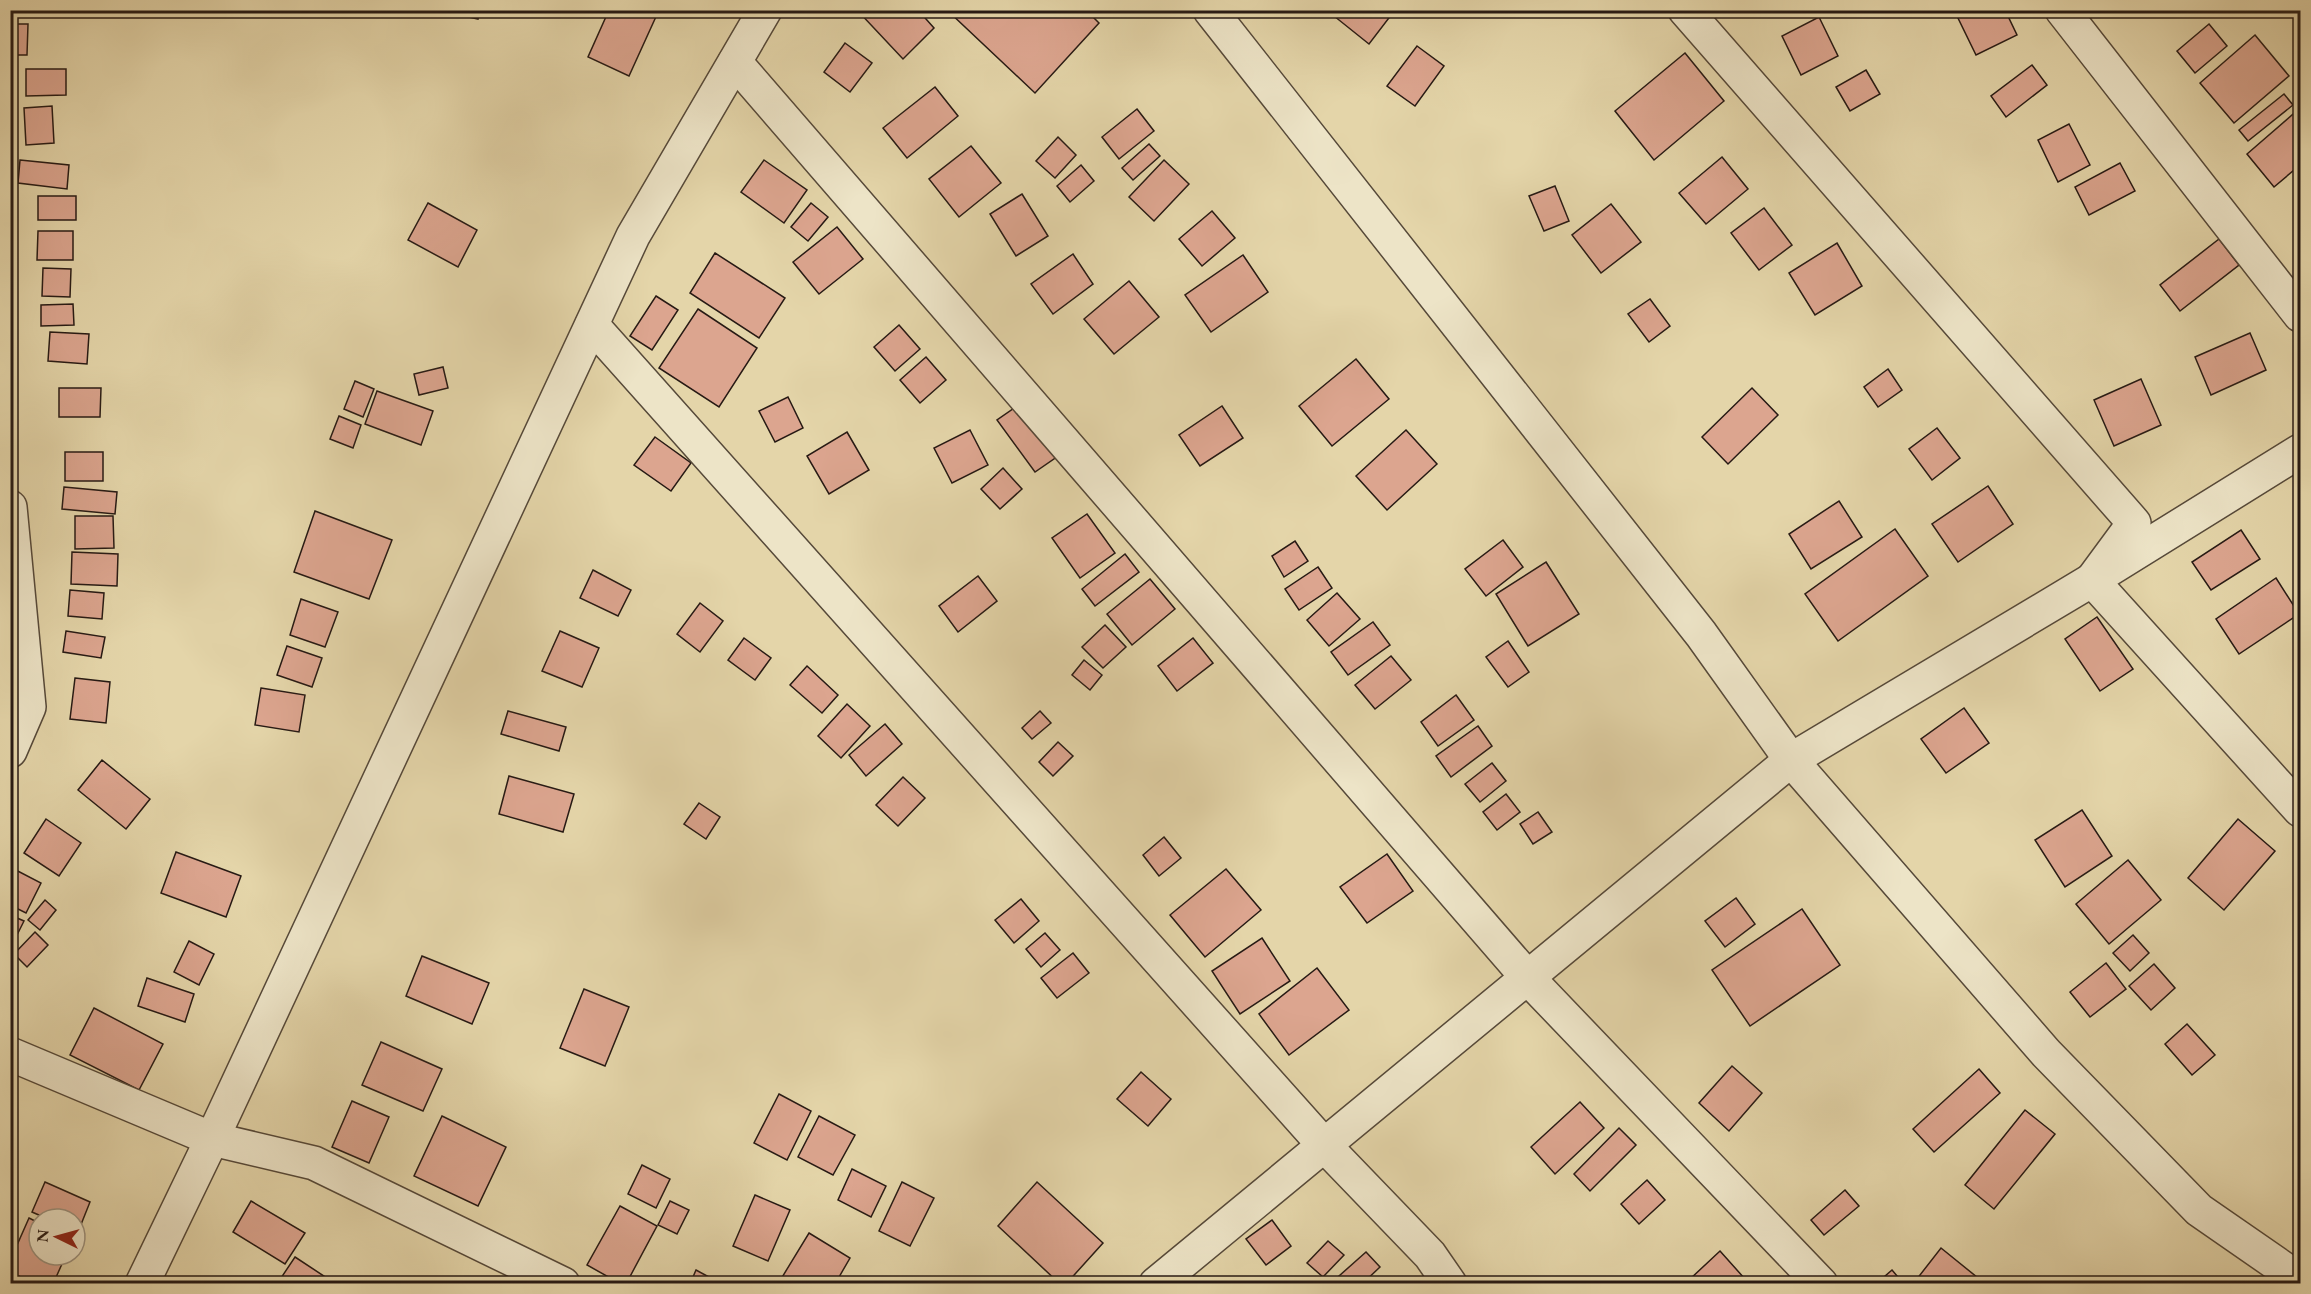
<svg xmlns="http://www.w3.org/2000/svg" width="2311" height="1294" font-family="'EB Garamond',serif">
<rect width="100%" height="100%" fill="#e4d5a9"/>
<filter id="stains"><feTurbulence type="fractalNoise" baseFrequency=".00333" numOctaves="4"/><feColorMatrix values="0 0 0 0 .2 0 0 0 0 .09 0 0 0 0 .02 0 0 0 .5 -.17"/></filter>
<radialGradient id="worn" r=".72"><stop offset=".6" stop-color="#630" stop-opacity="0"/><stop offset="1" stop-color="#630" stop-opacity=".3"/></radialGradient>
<g fill="#dca58f" stroke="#271a14" stroke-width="1.5">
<path d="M455 10H480L478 19 455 14Z"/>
<path d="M609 10H659L629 76 588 57Z"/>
<path d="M857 10H918L934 28 903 59Z"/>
<path d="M947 10H1086L1099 23 1035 93Z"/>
<path d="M1339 10H1395L1369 44 1334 16Z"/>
<path d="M1968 10H2005L2017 35 1976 55 1957 16Z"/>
<path d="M1819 17 1838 56 1801 75 1782 36Z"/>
<path d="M10 24H28L27 55H10Z"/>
<path d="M2209 24 2227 46 2195 73 2177 51Z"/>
<path d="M2255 35 2289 76 2234 123 2200 83Z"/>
<path d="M845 43 872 63 850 92 824 72Z"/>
<path d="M1417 46 1444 66 1415 106 1387 86Z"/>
<path d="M1685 53 1724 101 1654 160 1615 111Z"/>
<path d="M2032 65 2047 85 2006 117 1991 96Z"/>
<path d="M26 69H66V95L26 96Z"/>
<path d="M1866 70 1880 94 1850 111 1836 87Z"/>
<path d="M935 87 958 116 907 158 883 128Z"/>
<path d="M2284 94 2293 105 2248 141 2239 130Z"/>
<path d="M52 106 54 143 26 145 24 108Z"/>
<path d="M2300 108V165L2274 187 2247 154Z"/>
<path d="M1137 109 1154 131 1119 159 1102 137Z"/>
<path d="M2069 124 2090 165 2058 182 2038 140Z"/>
<path d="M1058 137 1076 155 1055 178 1036 161Z"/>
<path d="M1149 144 1160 156 1133 180 1122 168Z"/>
<path d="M971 146 1001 183 959 217 929 179Z"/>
<path d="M1722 157 1748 189 1706 224 1679 193Z"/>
<path d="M20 160 69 165 67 189 18 183Z"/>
<path d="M764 160 807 190 784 223 741 192Z"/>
<path d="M1164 160 1189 184 1154 221 1129 197Z"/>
<path d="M2120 163 2135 191 2089 215 2075 187Z"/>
<path d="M1081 165 1094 181 1070 202 1057 186Z"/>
<path d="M1555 186 1569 221 1544 231 1529 196Z"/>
<path d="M1022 194 1048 236 1016 256 990 214Z"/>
<rect x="38" y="196" width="38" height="24"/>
<path d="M428 203 477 230 458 267 408 240Z"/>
<path d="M811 203 828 217 808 241 791 227Z"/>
<path d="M1611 204 1641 242 1601 273 1572 235Z"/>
<path d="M1764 208 1792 245 1759 270 1731 233Z"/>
<path d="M1212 211 1235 238 1202 266 1179 239Z"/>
<path d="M837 227 863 259 819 294 793 262Z"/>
<path d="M38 231H73V260H37Z"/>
<path d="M2219 239 2239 265 2180 311 2160 285Z"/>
<path d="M1837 243 1862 286 1815 315 1789 273Z"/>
<path d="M715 253 785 298 759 338 690 293Z"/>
<path d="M1073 254 1093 284 1053 314 1031 284Z"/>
<path d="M1243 255 1268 292 1211 332 1185 295Z"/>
<path d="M43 268 71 269 70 297 42 296Z"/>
<path d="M1129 281 1159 317 1114 354 1084 319Z"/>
<path d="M656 296 678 310 652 350 630 336Z"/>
<path d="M1650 299 1670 326 1649 342 1628 314Z"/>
<path d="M73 304 74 325 41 326V305Z"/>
<path d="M698 309 757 348 719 407 659 368Z"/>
<path d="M899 325 920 349 895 371 874 347Z"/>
<path d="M50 332 89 334 87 364 48 361Z"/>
<path d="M2250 333 2266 370 2211 395 2195 357Z"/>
<path d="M926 357 946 380 920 403 900 380Z"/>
<path d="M1356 359 1389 399 1332 446 1299 406Z"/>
<path d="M443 367 448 388 419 395 414 374Z"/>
<path d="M1888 369 1902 390 1878 407 1864 387Z"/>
<path d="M2141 379 2161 425 2114 446 2094 400Z"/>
<path d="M355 381 374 389 363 417 344 409Z"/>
<path d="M59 388H101L100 417H59Z"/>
<path d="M1752 388 1778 415 1728 464 1702 437Z"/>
<path d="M377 391 433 411 421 445 365 424Z"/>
<path d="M788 397 803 428 775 442 759 411Z"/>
<path d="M1023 402 1061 454 1035 472 997 420Z"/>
<path d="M1222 406 1243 438 1200 466 1179 435Z"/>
<path d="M339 416 361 425 353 448 330 439Z"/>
<path d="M1937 428 1960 458 1932 480 1909 449Z"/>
<path d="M970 430 988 465 952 483 934 448Z"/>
<path d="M1406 430 1437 464 1387 510 1356 476Z"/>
<path d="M847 432 869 470 829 494 807 456Z"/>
<path d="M655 437 691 463 671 491 634 465Z"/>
<rect x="65" y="452" width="38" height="29"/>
<path d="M1003 468 1022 489 1000 509 981 489Z"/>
<path d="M1988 486 2013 524 1958 562 1932 524Z"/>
<path d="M64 487 117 492 115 514 62 509Z"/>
<path d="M1839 501 1862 537 1811 569 1789 534Z"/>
<path d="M315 511 392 540 369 599 294 572Z"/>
<path d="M1087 514 1115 553 1080 578 1052 538Z"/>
<path d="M75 516H113L114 548 75 549Z"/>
<path d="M1895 529 1928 576 1838 641 1805 594Z"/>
<path d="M2241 530 2260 559 2211 590 2192 562Z"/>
<path d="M1503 540 1523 567 1486 596 1465 569Z"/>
<path d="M1295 541 1308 561 1284 577 1272 556Z"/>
<path d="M72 552 118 554 117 586 71 584Z"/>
<path d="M1125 554 1139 572 1095 606 1082 589Z"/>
<path d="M1546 562 1579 614 1528 646 1496 594Z"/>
<path d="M1318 567 1332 588 1299 610 1285 589Z"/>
<path d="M593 570 631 590 618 616 580 598Z"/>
<path d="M978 576 997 601 958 632 939 606Z"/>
<path d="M2276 578 2299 614 2239 654 2216 619Z"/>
<path d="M1150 579 1175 609 1132 645 1107 614Z"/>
<path d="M70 590 104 593 102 619 68 616Z"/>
<path d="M1337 593 1360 619 1329 646 1307 620Z"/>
<path d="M301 599 338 612 325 647 290 635Z"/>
<path d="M700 603 723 621 700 652 677 634Z"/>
<path d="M2097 617 2133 669 2100 691 2065 639Z"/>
<path d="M1373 622 1390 645 1348 675 1331 652Z"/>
<path d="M1105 625 1126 647 1103 668 1082 647Z"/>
<path d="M66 631 105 637 101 658 63 652Z"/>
<path d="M560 631 599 648 582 687 542 671Z"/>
<path d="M744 638 771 658 755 680 728 660Z"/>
<path d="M1193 638 1213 663 1177 691 1158 666Z"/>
<path d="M1508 641 1529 672 1508 687 1486 657Z"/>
<path d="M287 646 322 658 312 687 277 675Z"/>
<path d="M1391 656 1411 680 1375 709 1355 685Z"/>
<path d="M1084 660 1102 675 1090 690 1072 675Z"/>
<path d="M807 666 838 695 822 713 790 685Z"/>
<path d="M75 678 110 682 106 723 70 719Z"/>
<path d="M261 688 305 695 299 732 255 725Z"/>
<path d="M1456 695 1474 720 1438 746 1421 722Z"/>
<path d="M847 704 870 726 841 758 818 736Z"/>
<path d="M1964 708 1989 743 1946 773 1921 739Z"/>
<path d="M508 711 566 727 559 751 501 734Z"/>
<path d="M1040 711 1051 723 1032 739 1022 728Z"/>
<path d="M885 724 902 744 866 776 849 755Z"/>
<path d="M1478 726 1492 746 1451 777 1436 756Z"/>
<path d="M1058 742 1073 756 1053 776 1039 762Z"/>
<path d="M102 760 150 799 126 829 78 790Z"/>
<path d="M1492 763 1506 781 1480 802 1465 784Z"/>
<path d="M509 776 574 794 563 832 499 814Z"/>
<path d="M903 777 925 798 898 826 876 805Z"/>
<path d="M1506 794 1520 812 1497 830 1483 812Z"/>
<path d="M699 803 720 817 706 839 684 824Z"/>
<path d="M2082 810 2112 856 2065 887 2035 840Z"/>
<path d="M1538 812 1552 832 1533 844 1520 824Z"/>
<path d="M46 819 81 843 59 876 24 853Z"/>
<path d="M2238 819 2275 851 2224 910 2188 878Z"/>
<path d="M1164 837 1181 858 1159 876 1143 855Z"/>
<path d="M176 852 241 876 226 917 161 893Z"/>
<path d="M1387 854 1413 891 1367 923 1340 887Z"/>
<path d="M2128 860 2161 900 2109 944 2076 904Z"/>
<path d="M10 867 41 883 26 913 10 905Z"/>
<path d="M1226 869 1261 910 1205 957 1170 915Z"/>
<path d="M1736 898 1755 924 1725 947 1705 921Z"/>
<path d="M1021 899 1039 921 1014 943 995 920Z"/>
<path d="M45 900 56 910 40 930 28 920Z"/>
<path d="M1802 909 1840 965 1750 1026 1712 970Z"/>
<path d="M10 915 24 921 10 949Z"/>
<path d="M35 932 48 945 27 967 14 954Z"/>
<path d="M1045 933 1060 950 1041 967 1026 949Z"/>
<path d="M2133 935 2149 953 2130 971 2113 953Z"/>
<path d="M1262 938 1290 981 1240 1014 1212 971Z"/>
<path d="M189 941 214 954 199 985 174 972Z"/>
<path d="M1073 953 1089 973 1057 998 1041 978Z"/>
<path d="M422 956 489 983 472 1024 406 996Z"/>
<path d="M2106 963 2126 989 2090 1017 2070 992Z"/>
<path d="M2154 964 2175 988 2151 1010 2129 986Z"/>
<path d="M1317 968 1349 1010 1289 1055 1259 1014Z"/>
<path d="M147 978 194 994 185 1022 138 1006Z"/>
<path d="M584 989 629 1007 605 1066 560 1048Z"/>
<path d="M94 1008 163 1044 139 1090 70 1055Z"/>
<path d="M2187 1024 2215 1055 2192 1075 2165 1044Z"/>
<path d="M381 1042 442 1069 423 1111 362 1085Z"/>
<path d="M1732 1066 1762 1093 1729 1131 1699 1103Z"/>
<path d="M1979 1069 2000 1093 1934 1152 1913 1129Z"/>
<path d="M1141 1072 1171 1099 1148 1126 1117 1099Z"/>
<path d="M779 1094 811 1111 787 1160 754 1143Z"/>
<path d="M352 1101 389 1117 369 1163 332 1147Z"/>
<path d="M1580 1102 1604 1128 1555 1174 1531 1147Z"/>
<path d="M2025 1110 2055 1134 1994 1209 1965 1185Z"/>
<path d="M442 1116 506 1147 478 1206 414 1176Z"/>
<path d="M819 1116 855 1135 833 1175 798 1157Z"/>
<path d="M1619 1128 1636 1145 1590 1191 1574 1174Z"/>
<path d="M642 1165 670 1179 656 1208 628 1194Z"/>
<path d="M852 1169 886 1186 871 1217 838 1200Z"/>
<path d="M1647 1180 1665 1200 1639 1224 1621 1204Z"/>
<path d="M45 1182 90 1202 78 1232 75 1231V1219H48L32 1212Z"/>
<path d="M902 1182 934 1198 910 1246 879 1231Z"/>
<path d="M1037 1182 1103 1243 1066 1284H1060L998 1226Z"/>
<path d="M1845 1190 1859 1206 1824 1235 1811 1220Z"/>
<path d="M755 1195 790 1210 768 1261 733 1246Z"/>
<path d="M251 1201 305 1233 285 1264 233 1232Z"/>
<path d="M670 1201 689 1210 677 1234 658 1225Z"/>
<path d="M620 1206 657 1226 626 1284H621L587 1265Z"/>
<path d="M29 1218 39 1223V1255H66L53 1284H36L10 1272V1261Z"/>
<path d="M1272 1220 1291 1246 1266 1265 1246 1239Z"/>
<path d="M809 1233 850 1258 835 1284H789L781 1279Z"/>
<path d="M1328 1241 1344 1255 1323 1277 1307 1263Z"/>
<path d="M1941 1248 1983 1282 1982 1284H1913Z"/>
<path d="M1720 1251 1745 1279 1741 1284H1693L1689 1280Z"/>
<path d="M1366 1252 1380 1267 1362 1284H1330Z"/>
<path d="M295 1257 336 1284H277Z"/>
<path d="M696 1270 722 1284H690Z"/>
<path d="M1892 1270 1903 1283 1876 1284Z"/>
</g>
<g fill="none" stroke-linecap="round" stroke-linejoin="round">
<defs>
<g id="minor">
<path d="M1210 10 1701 634 1791 760 2046 1053 2199 1210 2300 1280"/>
<path d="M1685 10 2134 523 2092 580 2300 810"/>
<path d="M2062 10 2300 315"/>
<path d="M735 62 1527 977 1821 1284"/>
<path d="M592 325 1324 1145 1430 1255 1450 1284"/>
<path d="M10 507 29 707 10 751"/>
<path d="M10 1054 212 1139 314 1163 563 1284"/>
<path d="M142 1284 212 1139 633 236 765 10"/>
<path d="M1156 1284 1791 760 2092 580 2300 451"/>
</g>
</defs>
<use href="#minor" stroke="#564939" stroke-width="36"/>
<use href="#minor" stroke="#ede4c7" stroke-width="33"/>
</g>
<rect width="2311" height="1294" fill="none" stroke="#e4d5a9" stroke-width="36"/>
<rect x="12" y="12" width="2287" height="1270" fill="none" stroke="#271a14" stroke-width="3"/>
<rect x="18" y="18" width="2275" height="1258" fill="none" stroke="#271a14" stroke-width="1.5"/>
<g transform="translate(57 1237) rotate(275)"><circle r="28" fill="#ede4c7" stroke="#9e937f" stroke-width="1.5"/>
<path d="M0-4.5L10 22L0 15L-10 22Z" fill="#8f2418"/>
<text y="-9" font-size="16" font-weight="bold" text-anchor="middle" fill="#271a14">N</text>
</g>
<rect width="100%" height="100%" filter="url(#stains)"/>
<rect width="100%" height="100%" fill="url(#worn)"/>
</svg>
